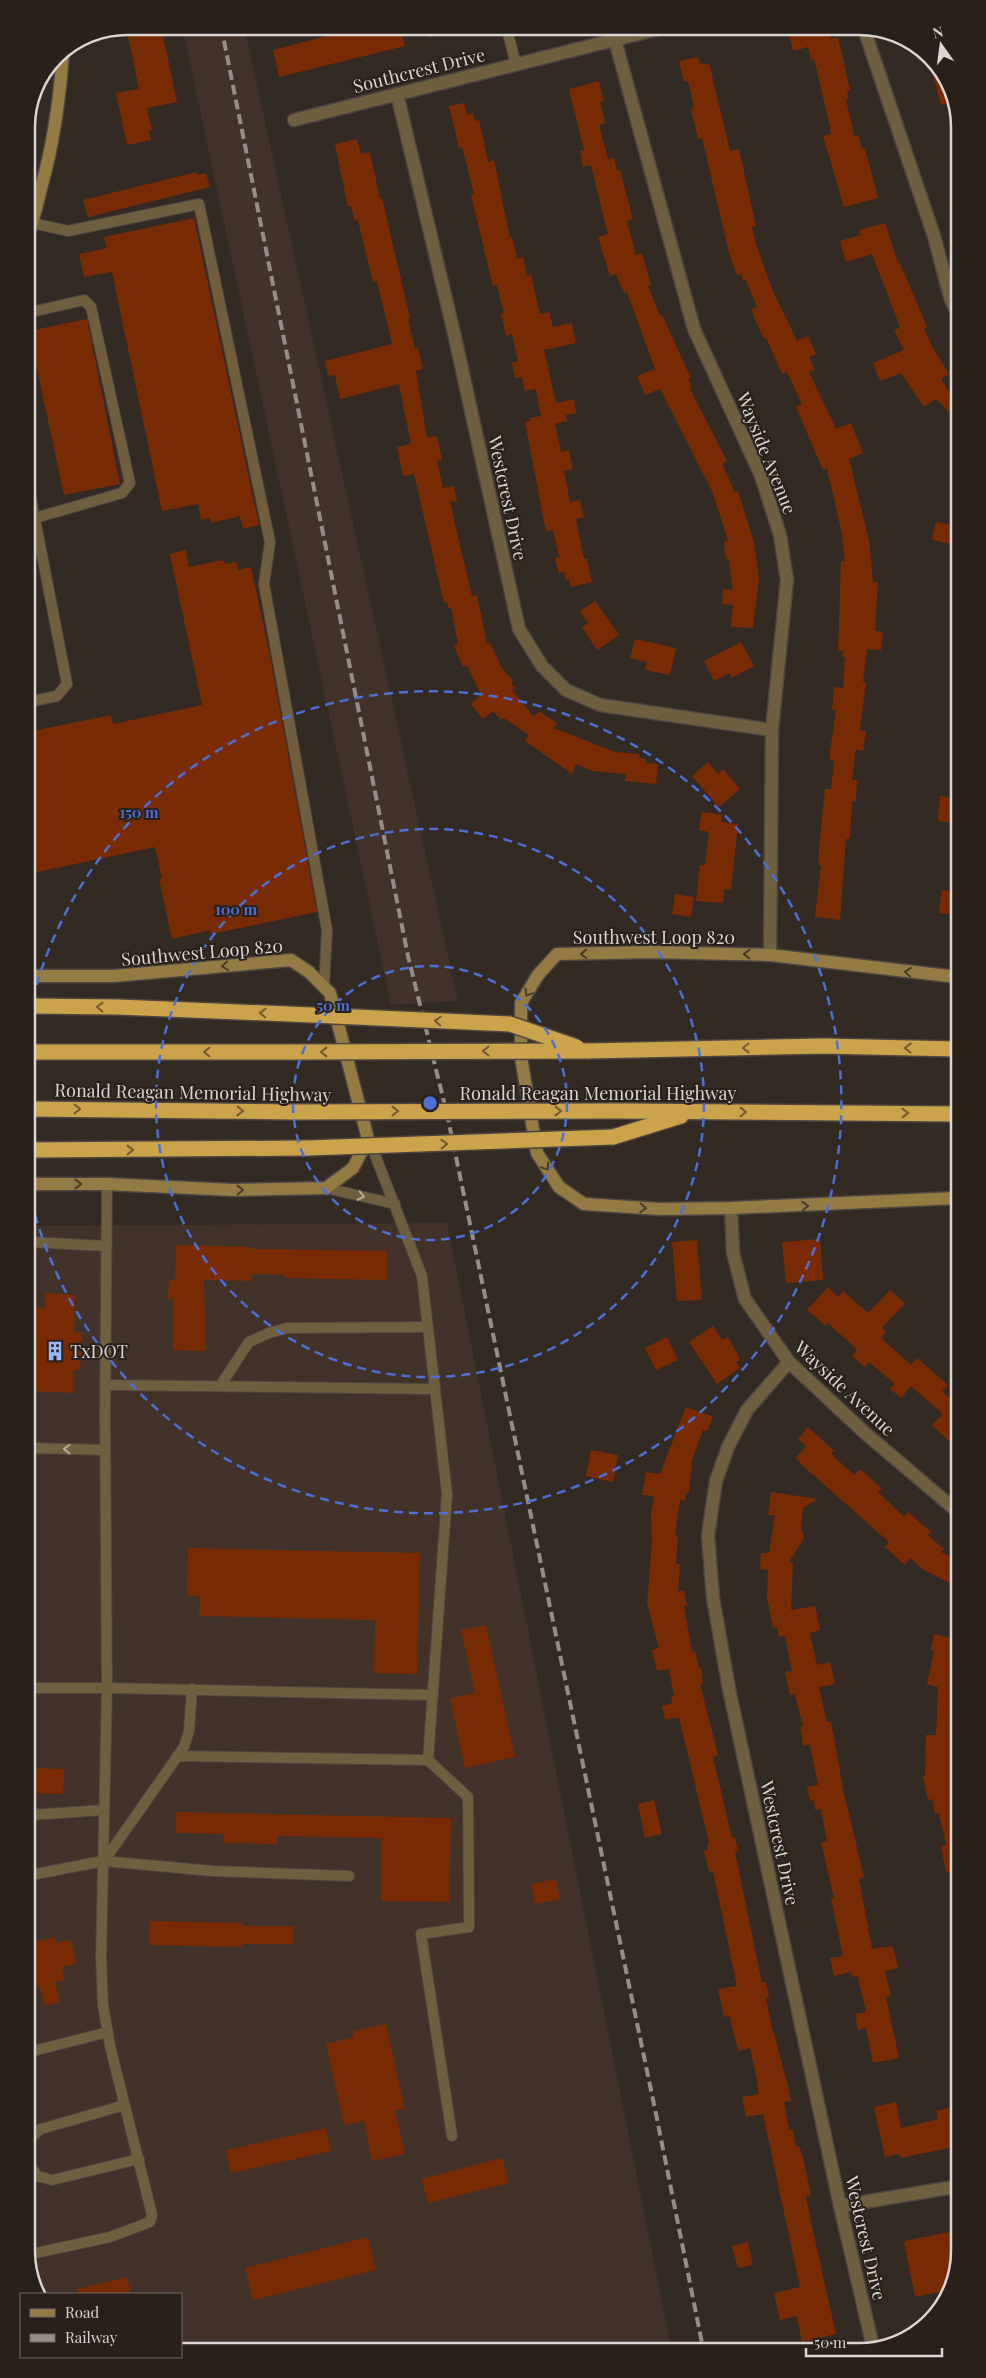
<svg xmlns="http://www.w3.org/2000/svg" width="986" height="2378" font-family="'Playfair Display',serif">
<rect width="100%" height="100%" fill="#342a24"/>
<g fill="#423229">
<path d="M182 26H244L458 1001 391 1005Z"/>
<path d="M447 1223 671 2348 181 2351V2294H39L31 2283 29 1226Z"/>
</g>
<g fill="#792c04">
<path d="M126 26H161L177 102 147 108 152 130 149 131 151 140 127 145 116 93 139 89Z"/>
<path d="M365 26H400L405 46 279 77 273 50Z"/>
<path d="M820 26H828L831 39 838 37 850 90 847 91 849 99H846L854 136 858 135 862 149 865 148 878 198 844 207 823 136 831 134 830 126 814 59 811 60 808 47 793 51 789 34Z"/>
<path d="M698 57 701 65 709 63 730 151 739 149 756 226 752 227 756 244 772 289 797 341 808 336 816 354 809 357 815 370 809 372 836 429 851 423 863 453 849 459 869 540 873 582H878L875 631 883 632 881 650 867 649 863 682H866L860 730 866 731 863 751 856 749 852 780H857L856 801H852L850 839H846L840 920 815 917 821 865H818L821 827 825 789H831L834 760H830V751L836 710H832L834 687 843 688 845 657H842L843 651H838L841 561H845L842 534 827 468 823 470 796 407 802 404 787 372 782 374 766 338 764 339 753 315 752 309 757 307 746 280H743L741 274 737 275 729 253 702 138 698 139 691 108 694 107 688 81H684L679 61Z"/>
<path d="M929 58 955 95V102L941 105Z"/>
<path d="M599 81 604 101 600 102 605 123 599 125 608 159 614 158 617 171 620 170 633 219 627 221 636 255 642 253 651 285 648 286 660 316 662 315 691 378H688L692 388 690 389 727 461 722 464 735 492 738 491 754 542 759 578 753 628 731 627 733 605 722 604 723 589 733 590 729 559H726L724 542 728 541 713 493 660 389 645 395 637 376 655 369 627 292 624 293 616 274 610 276 598 237 608 234 591 165 583 167 580 151 584 150 569 89Z"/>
<path d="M464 103 467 115 473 113 475 121 479 120 488 162 494 160 510 238 512 237 517 259 523 257 527 276 531 275 540 314 549 312 553 327 572 323 576 343 544 350 556 403 574 399 576 413 566 415 567 421 555 424 561 452 569 450 573 469 564 471 570 502 580 500 584 517 576 519 584 559H587L592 582 571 587 569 579 566 580 564 572 559 573 555 558 559 557 553 530 546 532 525 422 530 421V418L541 416 536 389 525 391 522 377 515 378 512 363 518 361 512 334 506 336 501 313H504L497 285 493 286 471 195 474 194 462 147 459 148 449 106Z"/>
<path d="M357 139 361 154 370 152 380 199 382 198 410 318 408 319 415 349 418 348 423 369 416 371 427 438 437 436 442 460 437 461 443 488 454 486 457 501 450 502 472 596 477 595 487 644 490 643 502 668 513 681 511 683 515 688 512 690 534 717 539 711 557 723 554 728 615 752 640 754 639 758 646 759V763L658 764 656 784 625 781 626 774 592 771 576 764 572 774 525 741 529 735 504 718 501 720 493 711 483 719 471 704 481 695 467 665 463 667 454 646 458 644 451 607 448 608 447 602 444 603 414 474 403 476 397 447 411 444 399 384 340 399 335 375 328 376 325 361 392 344 377 281 373 282 358 220 355 221 351 206 348 207 335 144Z"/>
<path d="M197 172 198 175 206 173 210 187 88 217 83 200Z"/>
<path d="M194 218 259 525 243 529 240 516 211 523 210 518 201 520 198 504 162 511 112 272 84 277 79 254 107 248 104 237Z"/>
<path d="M885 223 898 263H900L927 327 924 329 933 348 949 374 941 379 955 402V418L936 399 924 407 901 373 880 381 873 363 904 350 894 330 900 327 872 254 846 262 840 241 861 235 859 230Z"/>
<path d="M87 319 120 484 64 495 29 331Z"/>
<path d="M936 522 956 526V545L932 540Z"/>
<path d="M186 550 189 567 223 560 225 564 236 562 238 570 251 567 270 656 317 912 211 934 210 930 172 939 159 879 162 878 155 847 28 874V732L111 715 113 724 118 723 202 705 170 554Z"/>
<path d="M595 601 619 635 597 650 582 627 588 623 580 611Z"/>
<path d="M635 639 676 648 670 675 645 670 647 662 630 658Z"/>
<path d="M741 642 754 666 732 678 729 673 714 681 704 661Z"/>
<path d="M708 762 718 774 723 769 740 789 719 807 692 776Z"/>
<path d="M940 796 956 798V823L938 821Z"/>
<path d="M702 812 722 815 721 822 738 824 731 889H724L723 903 696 901 700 865H705L709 832 699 830Z"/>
<path d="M942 890 956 892V915L939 913Z"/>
<path d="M675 894 694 897 691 917 672 914Z"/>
<path d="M820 1239 823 1280 786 1283 782 1242Z"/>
<path d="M697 1240 702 1300 677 1301 672 1242Z"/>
<path d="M176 1245 252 1247V1249L387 1251V1280L285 1278V1275L252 1274V1281L204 1280 206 1351 173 1350 174 1299H168L169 1280H175Z"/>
<path d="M828 1287 838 1297 843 1291 868 1313 890 1290 905 1303 882 1328 886 1332 881 1338 911 1365 917 1358 948 1385 942 1392 954 1402 958 1398V1434L950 1442 932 1425 943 1414 911 1386 901 1398 890 1389 895 1384 869 1362 865 1367 852 1356 857 1350 850 1343 828 1323 826 1326 807 1310Z"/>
<path d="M46 1293 75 1295 74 1332H82L80 1370H74L73 1393 29 1391V1307L46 1308Z"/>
<path d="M713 1326 722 1340 728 1337 740 1359 736 1362 740 1368 717 1384 689 1342Z"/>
<path d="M667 1337 678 1360 656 1370 645 1348Z"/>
<path d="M686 1407 713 1417 707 1431 703 1430 692 1460 689 1493H686L685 1501 680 1500 675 1536H678L676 1564H680L678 1592 684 1590 687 1606H684L692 1652 695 1651 699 1668 701 1667 703 1683 700 1684 718 1755 713 1757 732 1838 735 1837 738 1852H735L762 1983 766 1982 769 1997 766 1998 773 2033H774L788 2087 791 2101 784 2102 789 2130H793L796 2147 799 2146 803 2157 811 2195 806 2196 811 2222 836 2334 802 2342 797 2316 780 2320 774 2293 800 2287 763 2114 746 2117 742 2097 758 2094V2085L750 2048 738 2051 730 2016 724 2017 718 1989 737 1986 713 1871 709 1872 704 1851 708 1850 707 1844 709 1843 679 1717 665 1720 662 1706 672 1703 671 1697 674 1696 669 1669 657 1671 652 1650 659 1648 647 1603 652 1543 651 1516 654 1496 642 1495 646 1472 660 1474Z"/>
<path d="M808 1427 834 1451 831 1454 854 1475 860 1469 881 1488 878 1492 904 1517 908 1512 931 1532 928 1535 944 1549 941 1552 958 1561V1587L924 1570 910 1558 905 1565 885 1547 889 1542 802 1465 796 1458 806 1446 798 1439Z"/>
<path d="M591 1450 618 1455 613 1482 586 1476Z"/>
<path d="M771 1492 818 1499 803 1508 801 1527 804 1538 789 1562 793 1563 791 1610 815 1606 820 1630 810 1633 817 1665 830 1662 835 1684 819 1687 827 1722H831L844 1793 864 1877 859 1879 872 1949 893 1946 898 1968 885 1971 891 1996 886 1997 899 2058 873 2063 866 2028 858 2030 855 2014 866 2012 858 1976 852 1977 851 1972 834 1976 830 1958 843 1956 831 1898H834L821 1842 827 1841 821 1809 815 1810 814 1800 810 1801 807 1787 818 1785 810 1744 803 1746 800 1727H803L795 1694 790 1695 785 1672 792 1671 785 1636 779 1637 777 1627 773 1628 767 1597 768 1570 760 1569 761 1553H769L775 1515H768Z"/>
<path d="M188 1548 420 1553 417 1674 374 1673 375 1620 199 1616 200 1596H187Z"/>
<path d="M486 1625 515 1757 465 1768 450 1698 475 1693 461 1630Z"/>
<path d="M934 1634 958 1640 959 1874 953 1875 952 1871 946 1872 941 1846 946 1845 939 1813 935 1814 932 1799 928 1800 923 1776 925 1775 926 1735H936L938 1687 927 1684 934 1651 931 1650Z"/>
<path d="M30 1768 64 1769 63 1794 30 1793Z"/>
<path d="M654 1800 662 1834 645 1838 638 1804Z"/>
<path d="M176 1812 451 1818 449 1902 381 1901 382 1838 278 1836V1844L224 1843V1834L176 1833Z"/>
<path d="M556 1879 560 1899 535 1904 531 1884Z"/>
<path d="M150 1921 242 1923V1926H294L293 1944H242V1947L150 1945Z"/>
<path d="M55 1937 56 1943 71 1940 76 1963 62 1967 64 1980 55 1982 60 2002 45 2006 39 1985 31 1987V1943Z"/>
<path d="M386 2024 405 2109 395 2110 405 2154 372 2161 364 2121 344 2125 326 2044 354 2037 353 2031Z"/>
<path d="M896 2102 901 2128 935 2120 938 2119 936 2111 952 2107 954 2116 959 2114V2146L900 2158 899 2154 885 2157 874 2107Z"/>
<path d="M326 2128 331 2151 231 2173 226 2150Z"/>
<path d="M502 2158 509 2183 428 2203 421 2179Z"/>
<path d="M960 2230V2252L947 2290 915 2297 904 2241Z"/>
<path d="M368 2237 376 2270 253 2300 245 2268Z"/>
<path d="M748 2242 753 2265 738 2268 732 2246Z"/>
<path d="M127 2277 131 2294H78L77 2289Z"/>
</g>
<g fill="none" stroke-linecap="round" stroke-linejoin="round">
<defs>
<g id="service">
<path d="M429 26 431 31 448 26"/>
<path d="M506 26 516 64"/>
<path d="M32 223 68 231 199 204 270 542 264 584 327 930 324 987"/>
<path d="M27 313 84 300 91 307 130 483 122 493 35 518"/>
<path d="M27 478 67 684 57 696 28 702"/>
<path d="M370 1142 422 1276 447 1494 428 1760 468 1797 469 1927 421 1934 452 2136"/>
<path d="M326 1188 395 1204"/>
<path d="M29 1242 107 1246"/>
<path d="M105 1385 435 1389"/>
<path d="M220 1386 249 1342 269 1333 287 1328 428 1327"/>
<path d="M30 1448 105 1450"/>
<path d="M30 1688H107L433 1695"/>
<path d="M177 1756 428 1760"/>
<path d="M30 1815 104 1810"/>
<path d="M104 1861 184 1747 189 1731 192 1689"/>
<path d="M31 1875 103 1861 213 1871 349 1876"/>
<path d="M33 2051 108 2032"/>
<path d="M31 2137 41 2129 125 2105"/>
<path d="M31 2166 37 2176 52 2180 139 2159"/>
<path d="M31 2254 110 2237 150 2222 152 2215 110 2046 103 2005 101 1958 107 1688 105 1416 107 1184"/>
</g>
<g id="minor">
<path d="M863 26 934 236 950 297 955 308"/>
<path d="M615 40 694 329 761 476 780 535 787 580 772 730 770 955"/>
<path d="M397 94 454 333 519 629 542 666 566 690 600 705 772 730"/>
<path d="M731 1208 733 1253 745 1299 789 1362 865 1433 958 1512"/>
<path d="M789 1362 747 1410 728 1447 716 1481 708 1536 713 1598 729 1689 840 2206 873 2347"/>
<path d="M840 2206 960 2186"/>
</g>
<path id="tertiary" d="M294 120 670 26"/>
<g id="secondary">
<path d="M27 236C34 220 37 204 41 188 54 142 60 98 63 51"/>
<path d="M28 976H114L291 960 309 972 330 993 368 1139 353 1168 326 1188 233 1190 107 1184H29"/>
<path d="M957 977 770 955 652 952 557 954 538 975 521 1003V1057L537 1153 559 1187 584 1204 660 1209 731 1208 957 1198"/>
</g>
<g id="motorway">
<path d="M29 1006 118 1007 312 1015"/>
<path d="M587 1051 823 1046 957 1049"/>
<path d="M29 1052H291"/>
<path d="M29 1109 294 1112"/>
<path d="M624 1111 957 1114"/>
<path d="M613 1137 681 1116"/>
<path d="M29 1150 308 1148"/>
</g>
</defs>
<use href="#service" stroke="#4f4540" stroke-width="12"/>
<use href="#minor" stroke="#4f4540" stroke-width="15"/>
<use href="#tertiary" stroke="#4f4540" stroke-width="15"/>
<use href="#secondary" stroke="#4f4540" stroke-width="15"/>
<use href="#motorway" stroke="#4f4540" stroke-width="18"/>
<use href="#service" stroke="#6f5f3e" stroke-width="10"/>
<use href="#minor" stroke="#6f5f3e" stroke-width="12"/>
<use href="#tertiary" stroke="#6f5f3e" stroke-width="12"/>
<use href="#secondary" stroke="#947b44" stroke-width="12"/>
<use href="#motorway" stroke="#cba34a" stroke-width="15"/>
<path stroke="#968d89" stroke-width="4" stroke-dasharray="10 5" stroke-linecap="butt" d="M221 26 408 956 447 1114 656 2114 703 2348"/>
<defs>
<g id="motorway-bridge">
<path d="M312 1015 510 1024 577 1047"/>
<path d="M291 1052 587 1051"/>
<path d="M294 1112 624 1111"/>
<path d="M308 1148 613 1137"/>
</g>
</defs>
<use href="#motorway-bridge" stroke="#4f4540" stroke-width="18" stroke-linecap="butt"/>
<use href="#motorway-bridge" stroke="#cba34a" stroke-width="15"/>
</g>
<defs><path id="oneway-chevron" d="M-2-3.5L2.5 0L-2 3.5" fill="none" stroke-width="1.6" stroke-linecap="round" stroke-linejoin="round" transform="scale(1.25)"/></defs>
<g stroke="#4a3b27">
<use href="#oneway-chevron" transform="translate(584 954) rotate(178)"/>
<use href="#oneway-chevron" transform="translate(747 954) rotate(-178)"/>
<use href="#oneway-chevron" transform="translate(225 966) rotate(175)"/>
<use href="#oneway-chevron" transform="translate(908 972) rotate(-173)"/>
<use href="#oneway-chevron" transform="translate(528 993) rotate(121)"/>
<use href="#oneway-chevron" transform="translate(546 1167) rotate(56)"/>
<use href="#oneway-chevron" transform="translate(78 1184)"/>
<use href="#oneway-chevron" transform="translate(240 1190) rotate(-1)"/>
<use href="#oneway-chevron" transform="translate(805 1206) rotate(-2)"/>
<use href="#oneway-chevron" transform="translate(643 1208) rotate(3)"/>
</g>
<g stroke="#725b30">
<use href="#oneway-chevron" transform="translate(100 1007) rotate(-179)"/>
<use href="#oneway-chevron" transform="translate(263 1013) rotate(-178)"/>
<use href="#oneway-chevron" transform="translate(438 1021) rotate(-177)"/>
<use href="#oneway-chevron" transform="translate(746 1048) rotate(179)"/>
<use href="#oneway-chevron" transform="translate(908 1048) rotate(-179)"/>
<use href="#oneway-chevron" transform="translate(486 1051) rotate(180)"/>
<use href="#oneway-chevron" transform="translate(207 1052) rotate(180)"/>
<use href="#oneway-chevron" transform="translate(324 1052) rotate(180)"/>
<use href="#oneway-chevron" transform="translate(77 1109) rotate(1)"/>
<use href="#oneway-chevron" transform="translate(240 1111) rotate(1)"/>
<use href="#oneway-chevron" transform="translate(395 1111)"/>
<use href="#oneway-chevron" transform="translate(558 1111)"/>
<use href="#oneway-chevron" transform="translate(743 1112)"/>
<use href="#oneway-chevron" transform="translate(905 1113)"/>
<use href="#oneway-chevron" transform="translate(444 1144) rotate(-2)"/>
<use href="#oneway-chevron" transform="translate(130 1150)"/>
</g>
<g stroke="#b6ac9e">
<use href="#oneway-chevron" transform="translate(361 1196) rotate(12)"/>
<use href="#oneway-chevron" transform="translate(67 1449) rotate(-178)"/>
</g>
<g fill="none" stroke="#4d70d6" stroke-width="2.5" stroke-dasharray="9 6">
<circle cx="430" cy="1103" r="137"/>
<circle cx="430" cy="1103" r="274"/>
<path d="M29 1014A411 411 0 1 1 30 1195"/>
</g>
<defs>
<symbol id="building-bare" viewBox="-9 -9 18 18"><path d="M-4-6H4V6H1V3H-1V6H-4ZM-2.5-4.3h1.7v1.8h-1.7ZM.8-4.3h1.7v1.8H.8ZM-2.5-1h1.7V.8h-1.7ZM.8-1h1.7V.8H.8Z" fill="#98b5fd" stroke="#2a201b" stroke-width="2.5" paint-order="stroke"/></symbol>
</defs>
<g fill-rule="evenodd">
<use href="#building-bare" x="41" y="1337" width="28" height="28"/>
</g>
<g text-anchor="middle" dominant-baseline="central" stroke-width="4" stroke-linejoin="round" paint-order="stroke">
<g font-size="18" fill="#dcd5d1" stroke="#2a201b">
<text transform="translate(419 70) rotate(-14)">Southcrest Drive</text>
<text transform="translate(767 453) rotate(68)">Wayside Avenue</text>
<text transform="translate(508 498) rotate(78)">Westcrest Drive</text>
<text x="654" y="937">Southwest Loop 820</text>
<text transform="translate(202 952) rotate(-5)">Southwest Loop 820</text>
<text transform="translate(193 1092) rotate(1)">Ronald Reagan Memorial Highway</text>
<text x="598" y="1093">Ronald Reagan Memorial Highway</text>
<text transform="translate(845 1388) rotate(43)">Wayside Avenue</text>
<text transform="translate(780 1843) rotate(78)">Westcrest Drive</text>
<text transform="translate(866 2238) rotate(77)">Westcrest Drive</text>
</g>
<g font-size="18" fill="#dcd5d1" stroke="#2a201b" text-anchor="start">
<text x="70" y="1351">TxDOT</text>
</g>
</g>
<path d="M0 0H986V2378H0ZM127 35H859A92 92 0 0 1 951 127V2251A92 92 0 0 1 859 2343H127A92 92 0 0 1 35 2251V127A92 92 0 0 1 127 35Z" fill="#2a201b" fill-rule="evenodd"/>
<path fill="none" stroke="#dcd5d1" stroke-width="2.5" d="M127 35H859A92 92 0 0 1 951 127V2251A92 92 0 0 1 859 2343H127A92 92 0 0 1 35 2251V127A92 92 0 0 1 127 35Z"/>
<circle cx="430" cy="1103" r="8" fill="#4d70d6" stroke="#2a201b" stroke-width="2.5"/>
<g font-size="15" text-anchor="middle" font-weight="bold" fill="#4d70d6" stroke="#2a201b" stroke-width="4" stroke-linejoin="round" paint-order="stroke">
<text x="139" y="818">150 m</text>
<text x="236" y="915">100 m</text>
<text x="333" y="1011">50 m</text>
</g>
<rect x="20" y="2293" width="162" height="65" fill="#2a201b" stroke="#716864"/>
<rect x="30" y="2309" width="25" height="8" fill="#947b44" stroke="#716864"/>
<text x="65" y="2318" font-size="15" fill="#dcd5d1">Road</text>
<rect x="30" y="2334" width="25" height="8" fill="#968d89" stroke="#716864"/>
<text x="65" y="2343" font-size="15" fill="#dcd5d1">Railway</text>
<g transform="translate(941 45) rotate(346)" stroke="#2a201b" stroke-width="4" paint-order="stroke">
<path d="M0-4L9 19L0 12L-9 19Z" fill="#dcd5d1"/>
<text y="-8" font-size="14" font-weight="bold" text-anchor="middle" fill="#dcd5d1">N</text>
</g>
<path d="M806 2348v8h136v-8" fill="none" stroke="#dcd5d1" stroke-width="2.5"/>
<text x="814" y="2348" font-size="15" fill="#dcd5d1" stroke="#2a201b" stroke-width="4" paint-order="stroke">50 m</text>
</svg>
